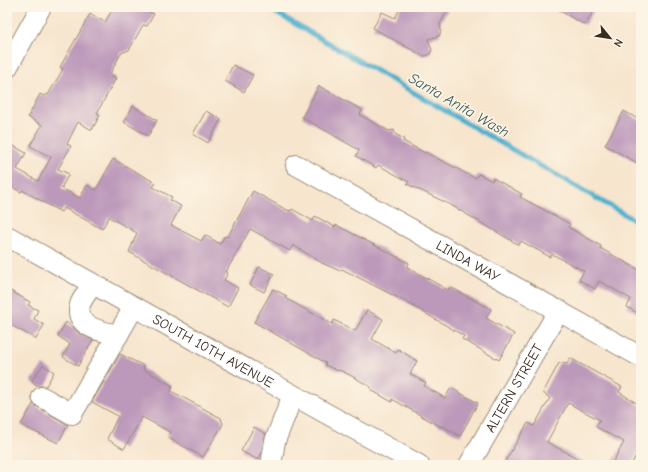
<svg xmlns="http://www.w3.org/2000/svg" width="648" height="472" font-family="'Comic Neue',sans-serif">
<rect width="100%" height="100%" fill="#fcf5e5"/>
<filter id="ink" filterUnits="userSpaceOnUse"><feTurbulence type="fractalNoise" baseFrequency=".025" numOctaves="2"/><feDisplacementMap in="SourceGraphic" scale="8" xChannelSelector="R" yChannelSelector="G"/><feConvolveMatrix kernelMatrix="1 2 1 2 8 2 1 2 1" color-interpolation-filters="sRGB"/></filter>
<filter id="wash" filterUnits="userSpaceOnUse"><feTurbulence type="fractalNoise" baseFrequency=".012" numOctaves="4" result="noise"/><feDisplacementMap in="SourceGraphic" scale="16" xChannelSelector="R" yChannelSelector="G"/><feGaussianBlur stdDeviation="0.9" result="paint"/><feColorMatrix in="noise" values="0 0 0 0 0 0 0 0 0 0 0 0 0 0 0 0 0 1.4 0 .05"/><feComposite in="paint" operator="in"/></filter>
<g filter="url(#wash)">
<rect width="100%" height="100%" fill="#f7e5cd"/>
<g fill="none" stroke-linecap="round" stroke-linejoin="round">
<path stroke="#50b0ce" stroke-width="5" d="M266 7 641 224"/>
</g>
<g id="blocks">
<g fill="#bc98ba">
<path d="M114 7H151L149 12 154 14 147 26 143 25 129 50 121 53 110 74 116 78 97 113 100 115 92 130 78 122 67 144 71 146 58 169 69 174 61 188 80 198 87 185 96 190 113 159 156 183 153 187 172 197 170 200 181 206 171 225 201 241 205 235 220 244 224 237 228 236 253 191 285 209 290 211 292 209 313 221 315 216 335 227 336 225 409 263 407 267 448 290 450 287 491 309 486 318 514 334 499 360 462 339 464 336 406 302 342 269 340 271 322 263 293 245 290 251 250 229 226 272 228 273 224 280 238 288 228 307 129 252 137 233 109 217 102 229 64 208 61 212 22 190 21 192 8 185 7 186V142L26 153 17 169 38 181 51 157 30 146 42 125 28 117 40 94 44 96 46 94 48 95 63 69 60 67 90 14 105 22Z"/>
<path d="M401 7H449L440 24 441 31 439 36 428 39 432 50 429 55 423 56 373 28 382 12 395 18Z"/>
<path d="M553 7H596L585 25Z"/>
<path d="M233 65 253 75 244 92 225 81Z"/>
<path d="M319 86 362 110 360 115 389 131 394 130 395 134 404 139 403 141 425 153V152L475 178 479 174 492 181 493 178 522 194 520 197 570 224 568 227 601 246 600 248 641 271V315L627 307 631 299 599 281 595 289 579 280 584 271 552 254 550 257 521 241 519 245 449 204 407 184 409 182 378 165 376 168 356 156 359 150 302 117Z"/>
<path d="M133 106 157 120 148 136 124 122Z"/>
<path d="M206 111 221 119 208 143 193 134Z"/>
<path d="M624 111 641 121V165L605 145Z"/>
<path d="M259 267 274 274 264 292 250 285Z"/>
<path d="M7 289 30 302 28 305 38 310 34 319 44 325 36 339 7 323Z"/>
<path d="M273 289 287 296 285 298 332 324 334 320 355 331 367 310 383 319 372 339 396 353 398 349 417 361 410 374 426 383 424 386 445 398 451 388 478 403 460 436 442 426 441 427 392 399V402L371 390V387L350 375 339 370 338 371 325 365 326 363 254 322Z"/>
<path d="M66 322 79 333 93 340 78 366 63 357 70 344 58 336Z"/>
<path d="M120 354 144 366 143 369 173 386 171 391 221 418 223 424 203 457 170 439 168 436 170 432 142 417 124 449 107 439 118 416 92 402Z"/>
<path d="M570 358 622 387 619 392 641 406V446L631 465H611L624 442 596 427 600 420 568 403 547 442 590 465H503L528 423 534 426 550 398 543 393 559 363 567 364Z"/>
<path d="M43 365 54 372 46 386H39L33 383 32 380Z"/>
<path d="M33 404 68 425 58 443 21 425Z"/>
<path d="M254 427 266 434 261 454 258 460 241 451Z"/>
</g>
</g>
</g>
<g filter="url(#ink)">
<use href="#blocks" fill-opacity="0" stroke="#998876" stroke-width="1"/>
<g fill="none" stroke-linecap="round" stroke-linejoin="round">
<defs>
<g id="minor">
<path d="M7 68 41 7"/>
<path id="s1" d="M296 165 641 357"/>
<path id="s2" d="M7 236 419 465"/>
<path d="M93 284C89 290 82 298 80 305 73 327 103 332 118 335"/>
<path d="M42 397 72 414 134 307"/>
<path d="M271 465 275 441 293 395"/>
<path id="s3" d="M469 465 559 310"/>
</g>
</defs>
<use href="#minor" stroke="#998876" stroke-width="22"/>
<use href="#minor" stroke="#fff" stroke-width="20"/>
</g>
</g>
<g text-anchor="middle" dominant-baseline="central" stroke-width="3.5" stroke-linejoin="round" paint-order="stroke">
<g font-size="14" fill="#3b2a1e" stroke="#fcf5e5">
<text stroke="none"><textPath href="#s1" startOffset="197">LINDA WAY</textPath></text>
<text stroke="none"><textPath href="#s2" startOffset="236">SOUTH 10TH AVENUE</textPath></text>
<text stroke="none"><textPath href="#s3" startOffset="89">ALTERN STREET</textPath></text>
</g>
<g font-size="15" font-style="italic" fill="#42595c" stroke="#fcf5e5">
<text transform="translate(459 105) rotate(30)">Santa Anita Wash</text>
</g>
</g>
<rect width="648" height="472" fill="none" stroke="#fcf5e5" stroke-width="24"/>
<g transform="translate(610 38) rotate(120)" stroke="#fcf5e5" stroke-width="3" paint-order="stroke">
<path d="M0-3L7 15L0 10L-7 15Z" fill="#3b2a1e"/>
<text y="-6" font-size="11" font-weight="bold" text-anchor="middle" fill="#3b2a1e">N</text>
</g>
</svg>
